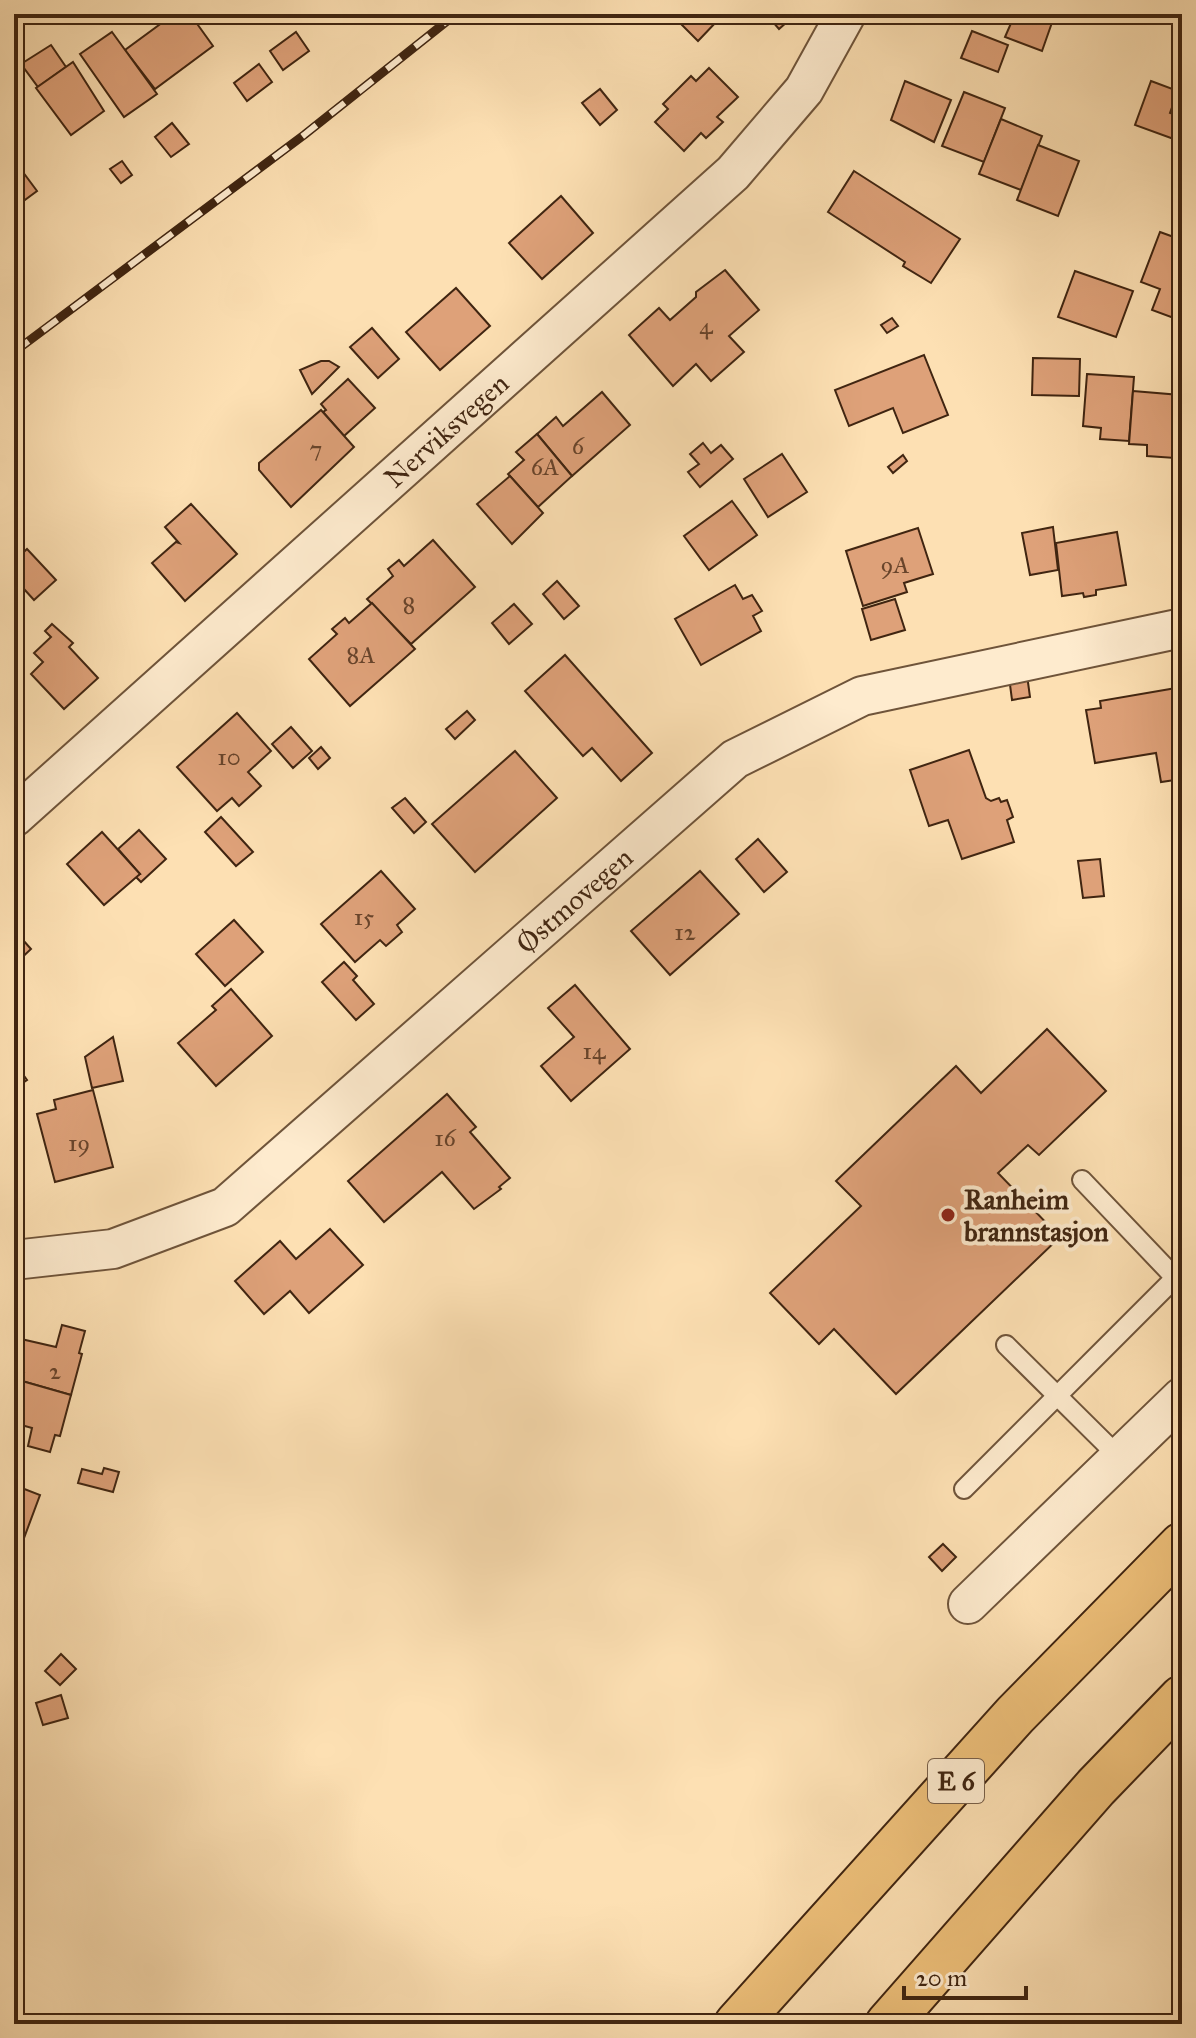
<svg xmlns="http://www.w3.org/2000/svg" width="1196" height="2038" font-family="'IM FELL Great Primer',serif">
<rect width="100%" height="100%" fill="#fde0b3"/>
<filter id="stains"><feTurbulence type="fractalNoise" baseFrequency=".0025" numOctaves="4"/><feColorMatrix values="0 0 0 0 .2 0 0 0 0 .09 0 0 0 0 .02 0 0 0 .5 -.17"/></filter>
<radialGradient id="worn" r=".72"><stop offset=".6" stop-color="#630" stop-opacity="0"/><stop offset="1" stop-color="#630" stop-opacity=".3"/></radialGradient>
<g fill="#dea179" stroke="#402511" stroke-width="2">
<path d="M174 14H190L213 46 155 89 125 50Z"/>
<path d="M691 14H711L718 20 698 41 681 24Z"/>
<path d="M766 14H796L779 29Z"/>
<path d="M1015 14H1055L1042 51 1005 37Z"/>
<path d="M972 31 1008 45 998 72 961 58Z"/>
<path d="M112 32 157 94 124 117 80 54Z"/>
<path d="M296 32 309 51 283 70 270 51Z"/>
<path d="M51 45 66 67 38 87 21 64Z"/>
<path d="M73 62 104 111 71 135 36 88Z"/>
<path d="M259 64 272 82 247 101 234 83Z"/>
<path d="M709 68 738 97 717 117 723 122 706 138 701 133 684 151 655 122 668 109 663 104 691 76 696 81Z"/>
<path d="M905 81 951 100 934 142 891 120Z"/>
<path d="M1151 81 1178 91 1170 113 1182 117V142L1135 125Z"/>
<path d="M600 89 617 110 600 125 582 103Z"/>
<path d="M964 92 1005 108 984 162 942 146Z"/>
<path d="M1001 119 1042 136 1021 190 979 174Z"/>
<path d="M172 123 189 144 171 157 155 137Z"/>
<path d="M1038 145 1079 161 1058 216 1017 200Z"/>
<path d="M14 160 37 191 14 208Z"/>
<path d="M122 161 132 175 121 183 110 169Z"/>
<path d="M854 171 960 239 931 283 903 266 905 262 828 212Z"/>
<path d="M561 196 593 233 542 279 509 243Z"/>
<path d="M1160 232 1182 240V321L1152 310 1160 289 1141 282Z"/>
<path d="M725 270 759 310 729 336 744 352 711 381 696 364 673 386 629 335 659 308 670 320 696 297V292Z"/>
<path d="M1075 271 1133 291 1116 337 1058 317Z"/>
<path d="M456 288 490 326 440 370 406 332Z"/>
<path d="M892 318 898 326 887 333 881 325Z"/>
<path d="M372 328 399 359 378 378 350 347Z"/>
<path d="M924 355 948 415 903 433 893 408 849 426 835 390Z"/>
<path d="M1033 358 1080 359 1079 396 1032 395Z"/>
<path d="M321 361H329L339 367 312 394 300 370Z"/>
<path d="M1087 374 1134 377 1129 441 1100 439 1101 428 1083 426Z"/>
<path d="M348 379 375 408 344 436 323 412 326 410 321 404Z"/>
<path d="M1133 391 1180 395 1175 458 1147 456V445L1129 444Z"/>
<path d="M602 392 630 425 572 476 537 434 556 417 563 426Z"/>
<path d="M321 410 354 447 291 507 259 470V463Z"/>
<path d="M537 434 572 476 538 507 508 474 524 460 516 452Z"/>
<path d="M703 443 711 453 721 445 733 459 700 487 688 472 699 464 690 454Z"/>
<path d="M782 454 807 492 768 517 744 479Z"/>
<path d="M903 455 907 461 893 473 888 467Z"/>
<path d="M510 476 543 513 512 544 477 504Z"/>
<path d="M732 501 757 535 709 570 684 536Z"/>
<path d="M191 504 237 554 185 601 152 563 176 542 179 543 165 527Z"/>
<path d="M1053 527 1058 570 1030 575 1022 533Z"/>
<path d="M918 528 933 574 904 583 907 592 863 606 846 551Z"/>
<path d="M1117 532 1126 585 1096 590V595L1084 597 1083 593 1062 596 1056 543Z"/>
<path d="M433 540 475 587 411 644 367 599 393 576 388 569 399 560 404 566Z"/>
<path d="M27 549 56 580 34 600 14 578V561Z"/>
<path d="M557 581 579 606 564 619 543 594Z"/>
<path d="M735 585 743 599 752 595 762 611 753 616 761 631 701 665 675 619Z"/>
<path d="M895 599 905 630 871 640 862 609Z"/>
<path d="M372 603 415 649 350 706 309 659 337 634 332 629 345 618 349 623Z"/>
<path d="M514 604 532 624 509 644 492 623Z"/>
<path d="M52 624 73 643 69 647 98 678 64 709 31 674 43 662 34 653 51 637 45 631Z"/>
<path d="M565 655 652 753 621 781 592 748 583 756 525 691Z"/>
<path d="M1027 675 1030 697 1012 700 1009 677Z"/>
<path d="M1182 687V779L1161 782 1156 753 1095 763 1086 710 1101 708 1100 701Z"/>
<path d="M467 711 475 720 455 739 446 729Z"/>
<path d="M237 713 271 751 248 772 261 786 239 806 232 798 217 811 177 767Z"/>
<path d="M291 727 312 751 293 768 272 744Z"/>
<path d="M321 747 330 758 318 769 309 758Z"/>
<path d="M969 750 986 798 991 801 999 798 1001 802 1007 800 1013 817 1007 820 1014 842 962 859 948 820 929 826 910 770Z"/>
<path d="M515 751 557 798 475 872 432 824Z"/>
<path d="M405 798 426 822 414 833 392 808Z"/>
<path d="M221 817 253 852 236 866 205 832Z"/>
<path d="M139 830 166 859 141 882 135 876 140 874 118 849Z"/>
<path d="M102 832 140 874 104 905 67 864Z"/>
<path d="M758 839 787 872 764 892 736 859Z"/>
<path d="M1100 859 1104 896 1083 898 1078 861Z"/>
<path d="M381 871 415 909 397 925 402 932 386 946 380 940 355 962 321 924Z"/>
<path d="M700 871 739 914 670 975 631 931Z"/>
<path d="M234 920 263 952 225 986 196 954Z"/>
<path d="M14 930 31 949 15 964 14 963Z"/>
<path d="M344 962 357 976 353 980 374 1004 356 1020 322 982Z"/>
<path d="M575 985 630 1049 571 1101 541 1066 574 1037 548 1008Z"/>
<path d="M231 989 272 1036 216 1086 178 1043 216 1010 212 1006Z"/>
<path d="M1047 1029 1106 1091 1039 1155 1028 1145 998 1173 1060 1237 896 1394 834 1329 819 1344 770 1293 861 1206 836 1181 956 1066 981 1093Z"/>
<path d="M113 1037 123 1081 92 1088 85 1057Z"/>
<path d="M14 1062 27 1080 14 1089Z"/>
<path d="M93 1090 113 1167 55 1182 37 1114 56 1109 54 1100Z"/>
<path d="M447 1094 476 1127 470 1132 510 1178 499 1187 501 1189 474 1209 442 1172 384 1222 348 1181Z"/>
<path d="M330 1229 363 1265 309 1313 290 1291 264 1314 235 1281 280 1241 296 1259Z"/>
<path d="M62 1325 85 1331 79 1353 82 1354 71 1395 22 1381 24 1373 14 1370 21 1339 56 1347Z"/>
<path d="M22 1381 71 1395 60 1436 55 1435 50 1452 28 1446 32 1428 14 1423V1388L20 1390Z"/>
<path d="M104 1468 119 1472 113 1492 78 1483 82 1469 102 1474Z"/>
<path d="M14 1485 40 1495 14 1565Z"/>
<path d="M943 1544 956 1557 942 1571 929 1557Z"/>
<path d="M61 1654 76 1669 60 1685 45 1671Z"/>
<path d="M61 1695 68 1718 43 1725 36 1703Z"/>
</g>
<g fill="none" stroke-linecap="round" stroke-linejoin="round">
<defs>
<g id="lane">
<path d="M1082 1180 1182 1285"/>
<path d="M1006 1345 1119 1457"/>
<path d="M964 1489 1182 1271"/>
</g>
<g id="street">
<path id="s1" d="M14 817 733 173 804 90 846 14"/>
<path id="s2" d="M14 1260 113 1249 225 1207 735 759 862 696 1182 628"/>
<path d="M968 1604 1182 1397"/>
</g>
<g id="highway">
<path d="M737 2024 1015 1715 1182 1545"/>
<path d="M888 2024 1096 1787 1182 1698"/>
</g>
</defs>
<use href="#lane" stroke="#6f543a" stroke-width="22"/>
<use href="#street" stroke="#6f543a" stroke-width="42"/>
<use href="#highway" stroke="#402511" stroke-width="48"/>
<use href="#lane" stroke="#feebce" stroke-width="18"/>
<use href="#street" stroke="#feebce" stroke-width="38"/>
<use href="#highway" stroke="#eec07a" stroke-width="44"/>
<defs>
<path id="rail" d="M14 352 304 135 456 14"/>
</defs>
<use href="#rail" stroke="#402511" stroke-width="9"/>
<use href="#rail" stroke="#feebce" stroke-width="6" stroke-dasharray="18" stroke-linecap="butt"/>
</g>
<circle fill="#8f2418" stroke="#feebce" stroke-width="3" cx="948" cy="1215" r="8"/>
<g text-anchor="middle" dominant-baseline="central" stroke-width="8" stroke-linejoin="round" paint-order="stroke">
<g font-size="24" fill="#68442b">
<text x="706" y="326">4</text>
<text x="578" y="446">6</text>
<text x="316" y="449">7</text>
<text x="545" y="467">6A</text>
<text x="895" y="565">9A</text>
<text x="409" y="605">8</text>
<text x="361" y="655">8A</text>
<text x="229" y="757">10</text>
<text x="364" y="917">15</text>
<text x="685" y="932">12</text>
<text x="594" y="1051">14</text>
<text x="445" y="1138">16</text>
<text x="79" y="1143">19</text>
<text x="55" y="1371">2</text>
</g>
<rect fill="#feebce" stroke="#79604a" stroke-width="2" x="928" y="1759" width="56" height="44" rx="6"/>
<g font-size="26" font-weight="bold" fill="#402511">
<text x="956" y="1781">E 6</text>
</g>
<g font-size="28" fill="#402511" stroke="#feebce">
<text stroke="none"><textPath href="#s1" startOffset="580">Nerviksvegen</textPath></text>
<text stroke="none"><textPath href="#s2" startOffset="684">Østmovegen</textPath></text>
</g>
<g font-size="28" font-weight="bold" fill="#402511" stroke="#feebce" text-anchor="start">
<text x="964" y="1199">Ranheim<tspan x="964" dy="32">brannstasjon</tspan></text>
</g>
</g>
<rect width="1196" height="2038" fill="none" stroke="#fde0b3" stroke-width="48"/>
<rect x="16" y="16" width="1164" height="2006" fill="none" stroke="#402511" stroke-width="4"/>
<rect x="24" y="24" width="1148" height="1990" fill="none" stroke="#402511" stroke-width="2"/>
<path d="M904 1986v12h122v-12" fill="none" stroke="#402511" stroke-width="4"/>
<text x="916" y="1986" font-size="24" fill="#402511" stroke="#feebce" stroke-width="6" paint-order="stroke">20 m</text>
<rect width="100%" height="100%" filter="url(#stains)"/>
<rect width="100%" height="100%" fill="url(#worn)"/>
</svg>
